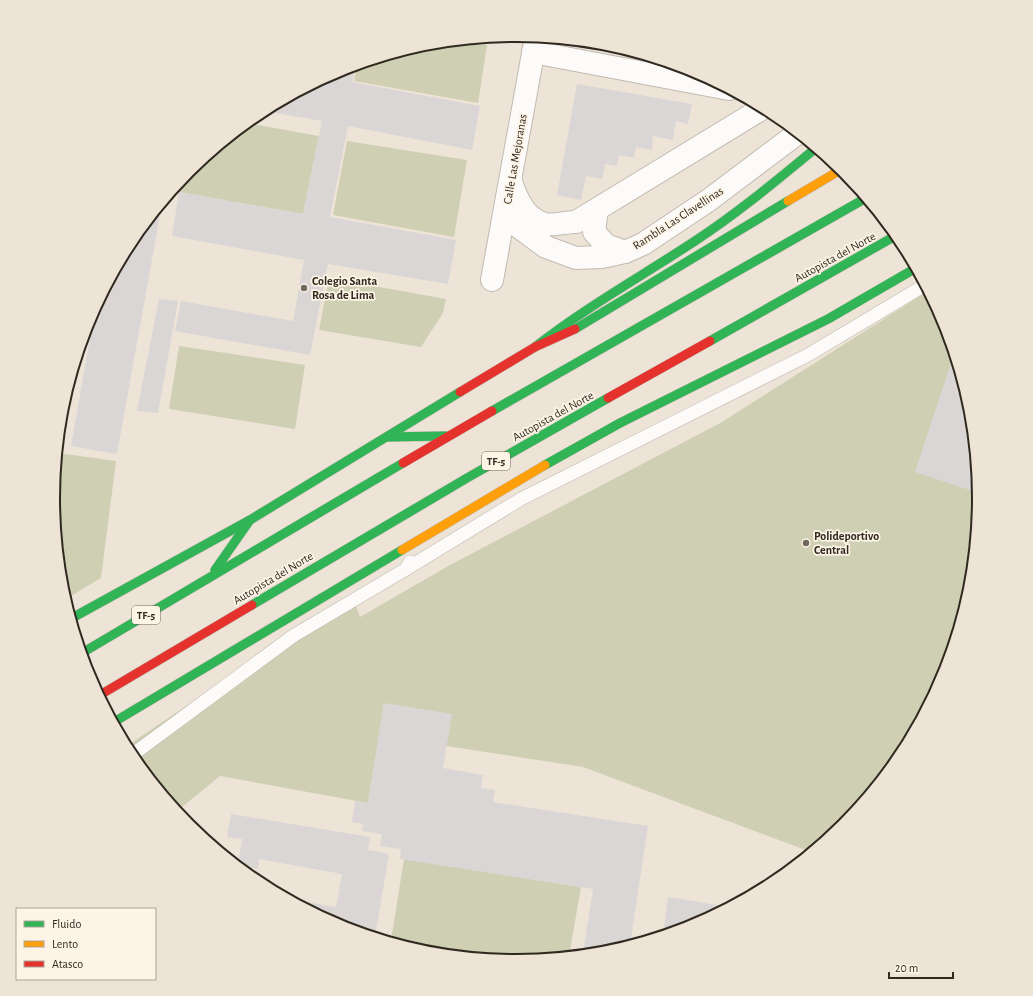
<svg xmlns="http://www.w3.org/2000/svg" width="1033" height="996" font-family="'Alegreya Sans',sans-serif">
<rect width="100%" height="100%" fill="#ede4d7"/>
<g fill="#cecfb3">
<path d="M448 42 467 45H487L478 103 354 81 357 65 426 44Z"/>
<path d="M247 123 319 136 303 214 179 192 182 180 189 170Z"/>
<path d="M347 141 467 160 454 237 333 215Z"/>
<path d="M329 278 446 299 443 313 421 347 319 330Z"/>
<path d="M928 291 944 321 971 408 979 498 971 589 944 675 901 755 844 826 811 852 583 767 446 746 451 714 384 704 368 803 220 776 177 811 131 755 127 746 229 677 355 603 360 617 450 565 722 422Z"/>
<path d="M179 346 305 365 295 429 169 409Z"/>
<path d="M58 453 116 461 101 578 66 599 62 588 54 498Z"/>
<path d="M404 859 581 887 569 956 516 961 391 941Z"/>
</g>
<g fill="#dbd6d6">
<path d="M356 65 352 82 480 106 472 150 348 126 330 217 456 240 448 284 328 264 310 355 175 331 181 301 293 321 304 260 172 236 179 192 303 214 322 121 264 111 340 70Z"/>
<path d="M577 84 692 104 688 124 676 121 673 140 653 136 652 150 636 147 634 158 619 155 617 166 605 164 602 179 586 176 581 200 557 195Z"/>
<path d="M162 204 117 454 71 446 95 309 132 241Z"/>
<path d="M159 299 178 301 158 413 137 411Z"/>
<path d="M954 354 971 408 979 493 915 472Z"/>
<path d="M384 703 452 714 443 768 483 775 481 788 495 790 493 802 648 826 630 945 607 952 583 954 593 889 400 859 401 849 380 846 382 834 362 831 363 824 352 822 355 801 368 803Z"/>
<path d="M231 814 370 837 368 850 389 854 375 937 339 926 289 899 336 907 342 874 259 859 258 869 238 865 242 839 227 837Z"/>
<path d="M668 897 730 907 693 926 663 935Z"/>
</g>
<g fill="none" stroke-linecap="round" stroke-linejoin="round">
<defs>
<g id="lane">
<path d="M406 569 521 499 808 355 925 285"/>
<path d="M132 755 293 636 406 569 410 562"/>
</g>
<g id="street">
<path d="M533 52 729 89"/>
<path d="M511 182C517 199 525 219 545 224 553 226 567 222 576 222L763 108"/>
<path d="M597 210 594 232 606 245 625 252"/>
<path d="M505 217 546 247 576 258 602 257 625 252 643 244 709 200 798 133"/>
<path d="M492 280 536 37"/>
</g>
<g id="fast">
<path d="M575 329 788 201"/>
<path d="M710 341 897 235"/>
<path d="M535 347C586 307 642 276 695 241 738 213 777 180 816 148"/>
<path d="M492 411 866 198"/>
<path d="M387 437 446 436"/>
<path d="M545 465 620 423 828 319 916 268"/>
<path d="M215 570 250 520"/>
<path d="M252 605 467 478 608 398"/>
<path d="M72 618 250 520 460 392"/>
<path d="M82 653 403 463"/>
<path d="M114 722 402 550"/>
</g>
<g id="slow">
<path d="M788 201 842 169"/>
<path d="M402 550 545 465"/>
</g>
<g id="jam">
<path d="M460 392 535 347 575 329"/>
<path d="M608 398 710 341"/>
<path d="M403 463 492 411"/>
<path d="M100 695 252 605"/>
</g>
</defs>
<use href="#lane" stroke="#c1bab0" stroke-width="14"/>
<use href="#street" stroke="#c1bab0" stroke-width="24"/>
<use href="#fast" stroke="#c1bab0" stroke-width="10"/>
<use href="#slow" stroke="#c1bab0" stroke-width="10"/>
<use href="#jam" stroke="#c1bab0" stroke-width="10"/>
<use href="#lane" stroke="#fcfbf9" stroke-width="13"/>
<use href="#street" stroke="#fcfbf9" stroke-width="22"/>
<use href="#fast" stroke="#30b455" stroke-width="9"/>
<use href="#slow" stroke="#ff9f0a" stroke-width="9"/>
<use href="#jam" stroke="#e5322d" stroke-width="9"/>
</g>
<g fill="#726a60" stroke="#fdf4e6" stroke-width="1.5">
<circle cx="304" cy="288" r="4"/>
<circle cx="806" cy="543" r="4"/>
</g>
<g text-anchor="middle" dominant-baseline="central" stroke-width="3.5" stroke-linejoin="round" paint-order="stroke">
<g fill="#fdf4e6" stroke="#6d665b" stroke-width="1">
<rect x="482" y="452" width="28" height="18" rx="3"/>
<rect x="132" y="606" width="28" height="18" rx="3"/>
</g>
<g font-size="11" font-weight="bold" fill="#2f2920">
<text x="496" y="461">TF-5</text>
<text x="146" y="615">TF-5</text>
</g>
<g font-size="12" fill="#2f2920" stroke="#fdf4e6">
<text transform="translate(515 159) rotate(-80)">Calle Las Mejoranas</text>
<text transform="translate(678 218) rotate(-33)">Rambla Las Clavellinas</text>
<text transform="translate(835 257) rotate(-29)">Autopista del Norte</text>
<text transform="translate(553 416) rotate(-29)">Autopista del Norte</text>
<text transform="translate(273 578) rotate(-31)">Autopista del Norte</text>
</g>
<g font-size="12" font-weight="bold" fill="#2f2920" stroke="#fdf4e6" text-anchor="start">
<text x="312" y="281">Colegio Santa<tspan x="312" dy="14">Rosa de Lima</tspan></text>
<text x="814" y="536">Polideportivo<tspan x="814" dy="14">Central</tspan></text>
</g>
</g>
<path d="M0 0H1033V996H0ZM60 498a456 456 0 1 1 912 0a456 456 0 1 1-912 0Z" fill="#ede4d6" fill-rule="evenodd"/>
<path fill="none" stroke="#2f2920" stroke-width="2" d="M60 498a456 456 0 1 1 912 0a456 456 0 1 1-912 0Z"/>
<rect x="16" y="908" width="140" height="72" fill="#fdf4e6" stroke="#aba397"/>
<rect x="24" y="921" width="20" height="6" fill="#30b455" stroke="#aba397"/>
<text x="52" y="928" font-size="12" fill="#2f2920">Fluido</text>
<rect x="24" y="941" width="20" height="6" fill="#ff9f0a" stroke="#aba397"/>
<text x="52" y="948" font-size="12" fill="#2f2920">Lento</text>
<rect x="24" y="961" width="20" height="6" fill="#e5322d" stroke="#aba397"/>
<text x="52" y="968" font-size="12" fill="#2f2920">Atasco</text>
<path d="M889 972v6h64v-6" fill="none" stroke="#2f2920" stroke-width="2"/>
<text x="895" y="972" font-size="12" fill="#2f2920" stroke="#fdf4e6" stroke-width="3" paint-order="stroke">20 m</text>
</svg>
